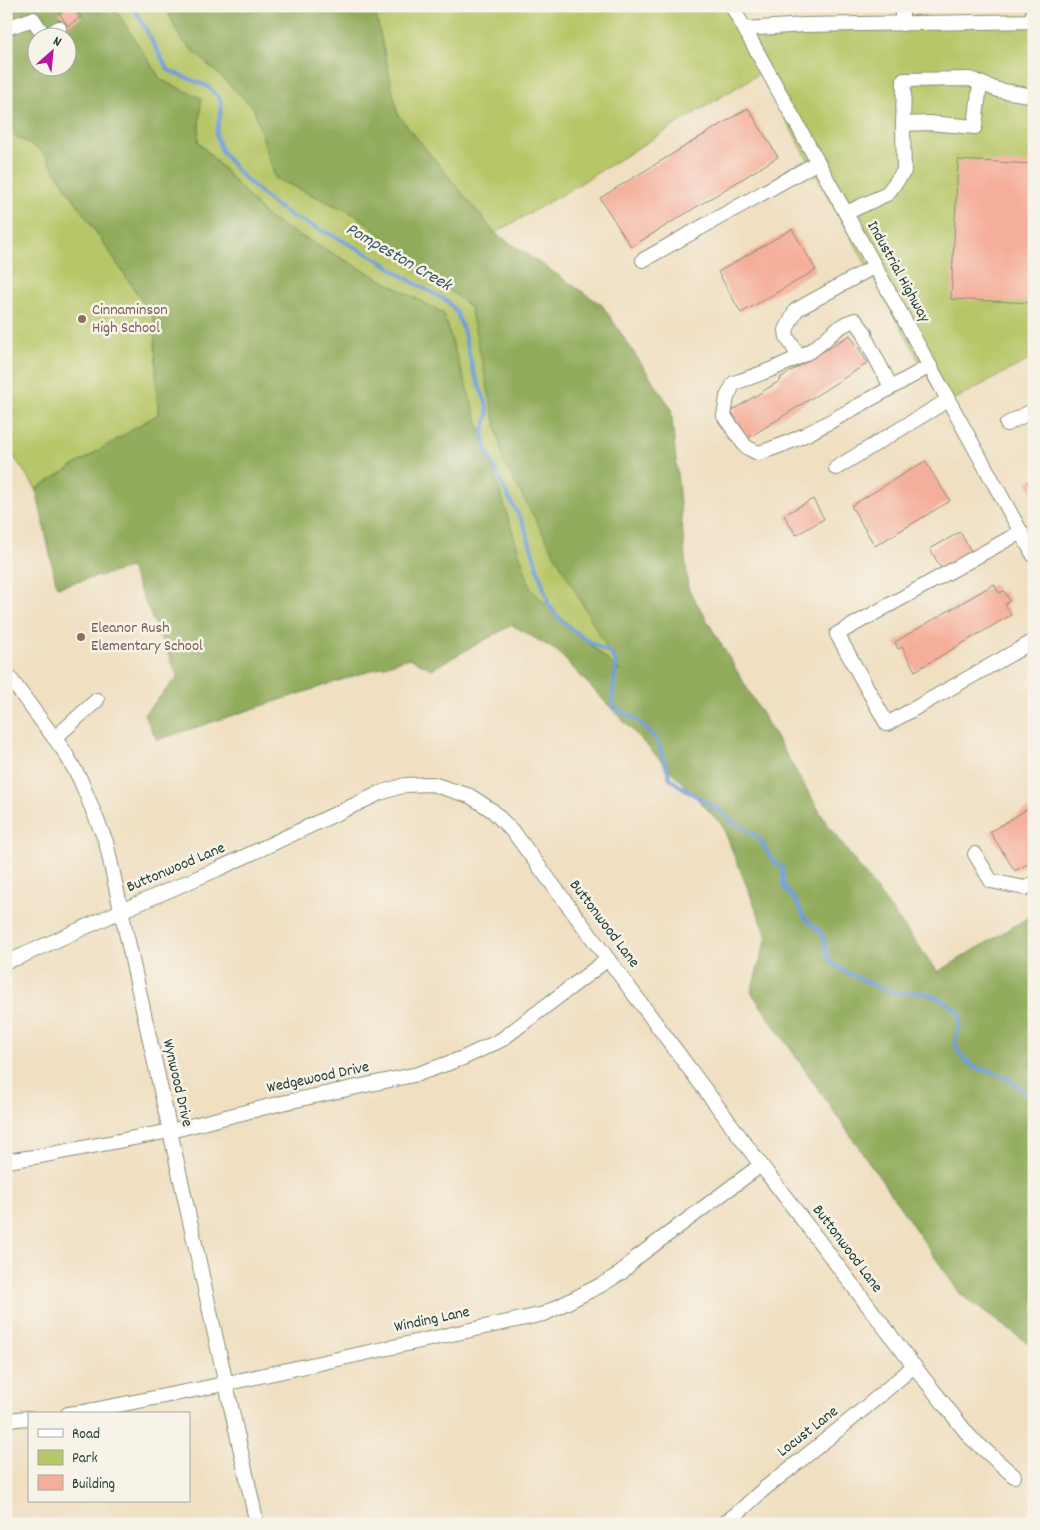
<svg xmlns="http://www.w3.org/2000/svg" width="1040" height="1530" font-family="Dekko,sans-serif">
<rect width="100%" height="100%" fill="#f7f3e8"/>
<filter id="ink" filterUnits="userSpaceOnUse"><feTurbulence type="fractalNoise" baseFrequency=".02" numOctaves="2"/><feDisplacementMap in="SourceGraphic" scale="10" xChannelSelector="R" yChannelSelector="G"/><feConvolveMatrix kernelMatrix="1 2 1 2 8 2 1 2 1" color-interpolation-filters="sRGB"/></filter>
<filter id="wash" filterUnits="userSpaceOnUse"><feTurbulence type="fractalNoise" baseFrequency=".0096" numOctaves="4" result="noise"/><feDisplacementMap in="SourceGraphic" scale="20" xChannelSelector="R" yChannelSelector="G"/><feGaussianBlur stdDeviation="1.12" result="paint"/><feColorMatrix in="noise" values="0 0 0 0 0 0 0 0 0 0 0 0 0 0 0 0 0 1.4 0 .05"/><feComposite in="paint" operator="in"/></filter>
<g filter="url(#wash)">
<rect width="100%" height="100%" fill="#f0dfc1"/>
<g fill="#b7c668" stroke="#6b824e">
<path d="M113 6H165L181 39 254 108 275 178 358 216 470 307 505 463 622 673 531 590 443 313 269 219 198 141 201 98 161 80Z"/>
<path d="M374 6H734L746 28 1034 17V357L944 405 760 73 563 194 495 233 398 115Z"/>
<path d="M6 131 42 151 154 319 158 414 36 489 6 445Z"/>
</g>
<path fill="#91ab5c" stroke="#587448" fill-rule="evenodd" d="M6 6H113L161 80 201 98 198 142 269 219 443 313 531 590 620 672 504 463 470 307 358 216 275 178 254 108 181 39 165 6H374L398 115 495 233 602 305 671 408 688 588 827 824 938 972 1034 914V1348L961 1295 751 992 767 936 722 825 557 651 512 625 432 669 409 658 157 740 144 714 178 677 130 568 57 587 36 489 158 414 154 319 42 151 6 131ZM38 38H68V68H38Z"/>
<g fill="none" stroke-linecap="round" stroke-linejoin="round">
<path stroke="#6e9dd7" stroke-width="4" d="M133 6 167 68 170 71 207 86 219 97 221 102V111L216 135 222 152 240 174 273 204 293 217 336 237 379 260 412 282 447 301 456 311 463 329 473 370 487 405 488 415 483 433 487 452 503 487 524 525 549 605 561 621 587 640 611 654 615 660 616 665 612 701 614 707 637 720 657 740 670 778 677 784 720 811 734 823 751 832 760 840 772 859 782 868C784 874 782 881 784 887 787 893 793 896 796 902 800 908 802 916 808 921 812 925 816 927 820 931 827 940 824 951 830 960 836 970 885 991 898 993 903 994 908 992 913 992 929 991 951 1003 961 1015L955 1042 958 1053 975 1068 995 1072 1010 1080 1023 1091 1034 1103"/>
</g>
<g id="blocks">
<g fill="#f5ae9a">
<path d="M69 6H74L81 17 68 26 59 13Z"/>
<path d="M748 108 778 157 631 247 600 198Z"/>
<path d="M958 160 1034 164V303L951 299Z"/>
<path d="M792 229 816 270 741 313 718 272Z"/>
<path d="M850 335 868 363 748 438 731 411 781 380 780 378Z"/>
<path d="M925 461 950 501 875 546 851 506Z"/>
<path d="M1034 478V494L1027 482Z"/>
<path d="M813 499 824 519 796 535 784 515Z"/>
<path d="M960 532 972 553 942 570 930 549Z"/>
<path d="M994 584 999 593 1004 591 1010 601 1005 604 1011 615 915 671 902 647 898 649 895 642Z"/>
<path d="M1034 805V860L1015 871 990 832Z"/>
</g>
</g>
</g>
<g filter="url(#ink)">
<use href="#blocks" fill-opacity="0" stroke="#888e7a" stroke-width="1"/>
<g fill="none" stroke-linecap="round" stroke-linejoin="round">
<defs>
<g id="minor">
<path d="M732 6 1034 556"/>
<path d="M902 6V24"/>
<path d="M1033 6V21"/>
<path d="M6 28 33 19 45 37 59 28"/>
<path d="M745 29 804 25 1034 21"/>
<path d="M903 124 929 123 975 127 980 83"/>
<path d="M846 213 887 194 904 171 903 128 904 80 970 79 998 90 1034 96"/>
<path d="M643 260 818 162"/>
<path d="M799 357 787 337 786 330 796 310 875 266"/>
<path d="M891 387 866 339 865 333 855 320C834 326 827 341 810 351 786 365 761 374 734 383L727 397 724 416 746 447 758 453C791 444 819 428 849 411 876 396 903 381 930 366"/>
<path d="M1007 424 1034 410"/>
<path d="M836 468 948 400"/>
<path d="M1021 532 837 634 887 724 1034 641"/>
<path d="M6 673 64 751 80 779 106 842 257 1524"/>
<path d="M55 738 97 700"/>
<path d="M975 854 991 881 1025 888 1034 883"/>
<path d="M6 961 17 958 121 911 218 869 380 793 405 785 432 784 470 796 493 811 515 834 761 1165 914 1366 970 1437 1014 1476"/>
<path d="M6 1161 41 1156 170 1131 282 1103 418 1074 463 1058 501 1040 608 959"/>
<path d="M68 1414 83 1412 205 1388 544 1314 601 1285 621 1273 636 1258 761 1165"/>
<path d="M6 1420 29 1418"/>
<path d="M722 1524C739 1515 753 1497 769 1485 818 1447 867 1407 914 1366"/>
</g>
</defs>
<use href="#minor" stroke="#888e7a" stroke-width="16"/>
<path stroke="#888e7a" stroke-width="2.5" stroke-dasharray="4 4" stroke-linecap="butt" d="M6 405 8 408 6 409"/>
<use href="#minor" stroke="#fff" stroke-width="14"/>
</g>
</g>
<g fill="#8d6e63" stroke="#f7f3e8" stroke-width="2">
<circle cx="82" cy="319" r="5"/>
<circle cx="81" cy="637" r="5"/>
</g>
<g text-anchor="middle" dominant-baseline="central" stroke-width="5" stroke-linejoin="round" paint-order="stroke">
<g font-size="16" fill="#1f3d34" stroke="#f7f3e8">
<text transform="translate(898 272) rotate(61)">Industrial Highway</text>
<text transform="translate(176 868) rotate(-23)">Buttonwood Lane</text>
<text transform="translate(604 924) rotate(53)">Buttonwood Lane</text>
<text transform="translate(318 1078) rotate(-12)">Wedgewood Drive</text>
<text transform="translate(177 1083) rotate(77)">Wynwood Drive</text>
<text transform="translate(847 1249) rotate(53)">Buttonwood Lane</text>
<text transform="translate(432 1320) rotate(-12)">Winding Lane</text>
<text transform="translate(808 1432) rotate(-38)">Locust Lane</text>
</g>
<g font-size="16" fill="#785e54" stroke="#f7f3e8" text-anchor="start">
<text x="92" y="310">Cinnaminson<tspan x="92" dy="18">High School</tspan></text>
<text x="91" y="628">Eleanor Rush<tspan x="91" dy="18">Elementary School</tspan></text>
</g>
<g font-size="18" font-style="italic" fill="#375a65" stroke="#f7f3e8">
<text transform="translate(398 258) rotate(30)">Pompeston Creek</text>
</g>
</g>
<rect width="1040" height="1530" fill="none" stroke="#f7f3e8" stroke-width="25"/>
<rect x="28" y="1412" width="162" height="90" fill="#f7f3e8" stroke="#a1aaa0"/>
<rect x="38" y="1429" width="25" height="8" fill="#ffffff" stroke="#a1aaa0"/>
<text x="72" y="1438" font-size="15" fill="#1f3d34">Road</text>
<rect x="38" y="1450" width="25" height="15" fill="#b7c668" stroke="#a1aaa0"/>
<text x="72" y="1462" font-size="15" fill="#1f3d34">Park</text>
<rect x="38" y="1475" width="25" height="15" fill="#f5ae9a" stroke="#a1aaa0"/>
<text x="72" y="1488" font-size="15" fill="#1f3d34">Building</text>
<g transform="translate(52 52) rotate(27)"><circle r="24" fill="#f7f3e8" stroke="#a1aaa0"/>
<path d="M0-4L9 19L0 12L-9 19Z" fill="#b5179e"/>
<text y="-8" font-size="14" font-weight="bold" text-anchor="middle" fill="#1f3d34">N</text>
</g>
</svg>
